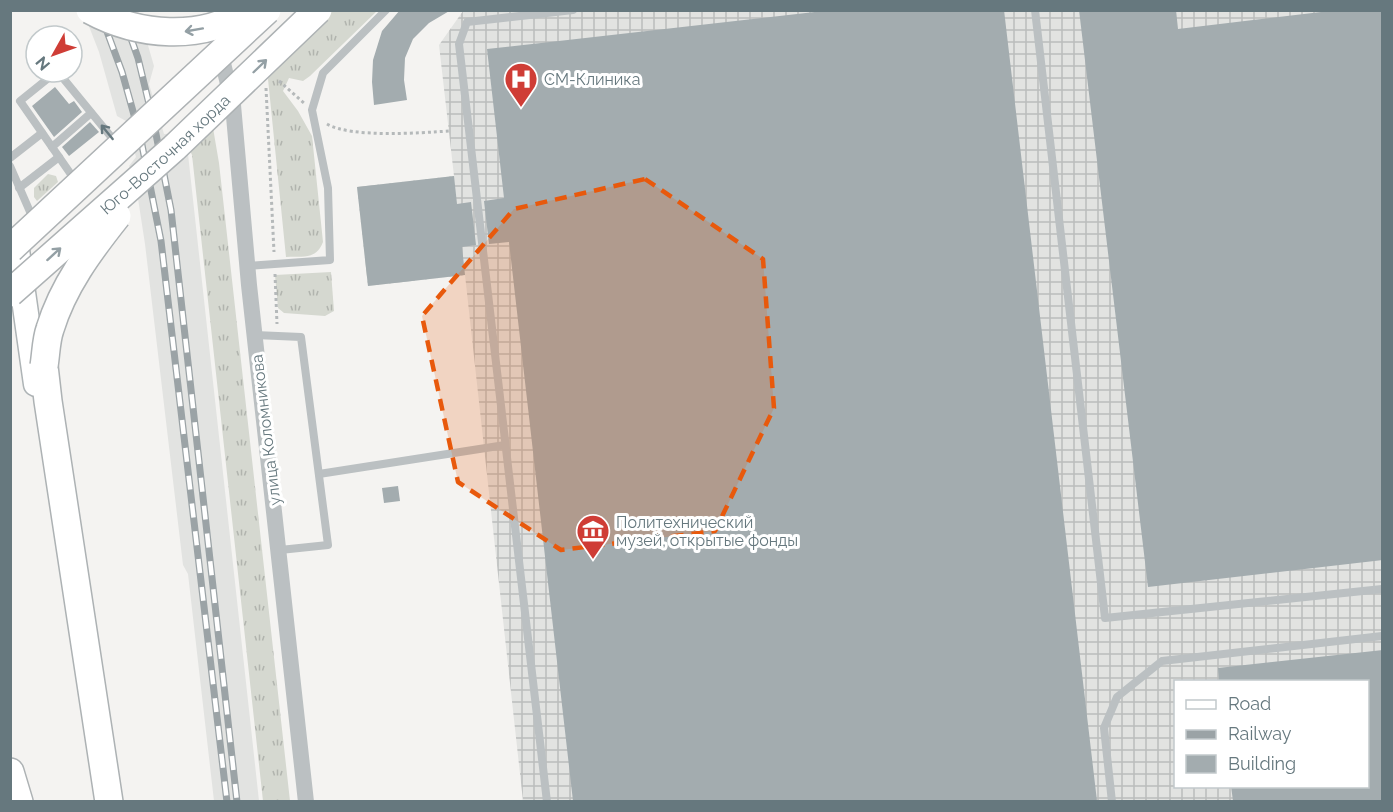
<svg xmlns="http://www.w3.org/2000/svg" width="1393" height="812" font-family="Raleway,sans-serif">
<defs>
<pattern id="industrial-grid" width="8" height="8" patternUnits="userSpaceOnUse" patternTransform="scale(1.5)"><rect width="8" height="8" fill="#e2e3e1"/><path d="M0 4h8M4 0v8" fill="none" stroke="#bbbdbc"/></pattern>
<pattern id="grass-tufts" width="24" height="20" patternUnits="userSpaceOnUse" patternTransform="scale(1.5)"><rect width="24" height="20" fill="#d5d8d0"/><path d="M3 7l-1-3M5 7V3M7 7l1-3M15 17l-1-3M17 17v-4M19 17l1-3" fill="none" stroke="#b1b4ae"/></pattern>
</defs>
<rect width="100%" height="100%" fill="#f4f3f1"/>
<path fill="#e2e3e1" d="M83 11H138L154 66 149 84 164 134 180 133 188 154 259 801H214L188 574 183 565 145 244 135 179 129 166 136 157 126 121 117 116 99 52Z"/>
<path fill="url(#industrial-grid)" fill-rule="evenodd" d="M463 11H1382V801H523L465 275 368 286 357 187 454 176 439 45ZM1176 682H1368V786H1176Z"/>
<g fill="url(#grass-tufts)">
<path d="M331 11H377L310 76 303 81 289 78 283 91 298 111 312 136 323 242C316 260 303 256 286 257L268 79 270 73 296 44Z"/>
<path d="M212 122 219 163 290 801H263L192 155 185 139Z"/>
<path d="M48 174 56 176 58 182 37 201 34 197V188Z"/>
<path d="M331 272 334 311 325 316 284 313 278 308 275 275Z"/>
</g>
<g fill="#a3acaf">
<path d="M400 10H451L429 23 413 39 405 58 404 80 407 100 374 105 372 82 373 60 382 31Z"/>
<path d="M832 10H1004L1097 801H573L509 242 489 244 484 201 504 198 487 49Z"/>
<path d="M1079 10H1176L1178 29 1338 10H1383V560L1148 587Z"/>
<path d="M55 87 69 104 74 101 82 112 54 137 32 106Z"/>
<path d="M90 122 99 132 69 156 62 147Z"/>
<path d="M454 176 457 204 471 202 476 245 462 247 465 275 368 286 357 187Z"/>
<path d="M398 486 400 501 384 503 382 488Z"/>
<path d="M1383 650V801H1233L1231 786H1368V681H1219L1218 668Z"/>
</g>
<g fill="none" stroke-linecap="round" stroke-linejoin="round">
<defs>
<path id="secondary" d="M17 250 36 384"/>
<g id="primary">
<path d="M44 366 48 401 109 802"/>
<path d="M10 772 19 802"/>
</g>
</defs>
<use href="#secondary" stroke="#aeb4b6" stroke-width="27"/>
<use href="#primary" stroke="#adb2b4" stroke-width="30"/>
<g stroke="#b5b9ba" stroke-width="3" stroke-dasharray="3 3" stroke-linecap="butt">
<path d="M279 81 304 103"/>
<path d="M266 88 274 252"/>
<path d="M327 124C351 138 419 133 449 131"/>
<path d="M275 274 277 324"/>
</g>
<g stroke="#bbc0c2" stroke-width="8">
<path d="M1035 10 1105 618 1382 589"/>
<path d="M58 72 117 144"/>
<path d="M52 147 20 101 56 72"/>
<path d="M10 158 42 133"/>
<path d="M10 166 34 221"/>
<path d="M77 183 52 147 91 113"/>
<path d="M19 188 59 157"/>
<path d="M247 266 330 260 328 188 312 110 323 73 386 10"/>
<path d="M255 335 301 337 328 545 280 550"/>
<path d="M319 474 505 445"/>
<path d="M547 802 459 44 467 22 573 10"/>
<path d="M1112 802 1104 728 1117 697 1162 661 1382 636"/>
</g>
<path stroke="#bbc0c2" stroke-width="16" d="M222 59 233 105 249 285 306 802"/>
<use href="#secondary" stroke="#fff" stroke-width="24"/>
<use href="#primary" stroke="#fff" stroke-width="27"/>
<defs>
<g id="rail">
<path d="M99 10 122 72 141 140 161 241 227 802"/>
<path d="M121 10 138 58 155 129 171 210 237 802"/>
</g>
</defs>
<use href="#rail" stroke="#9ba3a6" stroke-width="7"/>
<use href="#rail" stroke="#fff" stroke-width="4.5" stroke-dasharray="14" stroke-linecap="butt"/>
<defs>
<g id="primary-bridge">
<path d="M90 10C138 36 201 42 249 10"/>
<path d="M10 249 267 10"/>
<path id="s1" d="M10 293 174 148 318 10"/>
<path d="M44 366C46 354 46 340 50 329 63 286 90 250 117 216"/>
</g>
</defs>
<use href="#primary-bridge" stroke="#adb2b4" stroke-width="30" stroke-linecap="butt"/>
<use href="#primary-bridge" stroke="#fff" stroke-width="27"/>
</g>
<defs><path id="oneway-shaft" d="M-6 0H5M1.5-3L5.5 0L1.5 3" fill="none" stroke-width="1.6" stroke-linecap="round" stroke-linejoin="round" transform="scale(1.5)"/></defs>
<g stroke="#94a0a5">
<use href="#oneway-shaft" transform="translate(194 30) rotate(170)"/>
<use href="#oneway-shaft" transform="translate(260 66) rotate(-44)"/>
<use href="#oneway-shaft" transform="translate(54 254) rotate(-42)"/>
</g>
<use stroke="#66787e" href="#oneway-shaft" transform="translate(107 132) rotate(-129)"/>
<path fill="#e8590c" fill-opacity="0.2" stroke="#e8590c" stroke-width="4.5" stroke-dasharray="12 8" stroke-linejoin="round" d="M645 179 763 259 774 408 715 531 561 550 458 482 422 316 514 209Z"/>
<defs>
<symbol id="hospital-pin" viewBox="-11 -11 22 30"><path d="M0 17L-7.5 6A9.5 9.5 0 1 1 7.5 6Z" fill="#cf3d36" stroke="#fff"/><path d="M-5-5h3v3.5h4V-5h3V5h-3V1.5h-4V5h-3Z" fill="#fff"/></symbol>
<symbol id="museum-pin" viewBox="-11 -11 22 30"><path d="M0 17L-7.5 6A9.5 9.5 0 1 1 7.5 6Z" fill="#cf3d36" stroke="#fff"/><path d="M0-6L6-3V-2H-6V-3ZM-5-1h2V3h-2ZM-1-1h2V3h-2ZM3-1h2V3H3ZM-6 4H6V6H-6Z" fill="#fff"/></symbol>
</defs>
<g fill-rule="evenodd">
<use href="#hospital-pin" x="502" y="60" width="38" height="52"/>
<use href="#museum-pin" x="574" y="512" width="38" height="52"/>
</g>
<g text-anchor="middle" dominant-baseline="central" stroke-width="6" stroke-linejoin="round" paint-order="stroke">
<g font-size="16" fill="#66787e" stroke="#fff" text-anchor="start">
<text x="544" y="79">СМ-Клиника</text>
<text x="616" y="522">Политехнический<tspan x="616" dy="18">музей, открытые фонды</tspan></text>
</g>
<g font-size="16" fill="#66787e" stroke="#fff">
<text stroke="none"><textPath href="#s1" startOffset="208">Юго-Восточная хорда</textPath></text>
<text transform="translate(266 430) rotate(-97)">улица Коломникова</text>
</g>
</g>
<rect width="1393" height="812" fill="none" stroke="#66787e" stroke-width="24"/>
<rect x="1174" y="680" width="195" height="108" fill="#ffffff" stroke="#c2c9cb" stroke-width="1.5"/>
<rect x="1186" y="700" width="30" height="9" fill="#ffffff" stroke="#c2c9cb" stroke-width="1.5"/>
<text x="1228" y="710" font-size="18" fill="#66787e">Road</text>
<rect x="1186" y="730" width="30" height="9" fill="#9ba3a6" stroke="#c2c9cb" stroke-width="1.5"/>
<text x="1228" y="740" font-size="18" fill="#66787e">Railway</text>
<rect x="1186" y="755" width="30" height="18" fill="#a3acaf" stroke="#c2c9cb" stroke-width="1.5"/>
<text x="1228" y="770" font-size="18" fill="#66787e">Building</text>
<g transform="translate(54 54) rotate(230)"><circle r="28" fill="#ffffff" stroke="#c2c9cb" stroke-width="1.5"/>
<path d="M0-4.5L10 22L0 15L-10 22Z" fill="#cf3d36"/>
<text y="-9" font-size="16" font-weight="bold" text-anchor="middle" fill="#66787e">N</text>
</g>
</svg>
